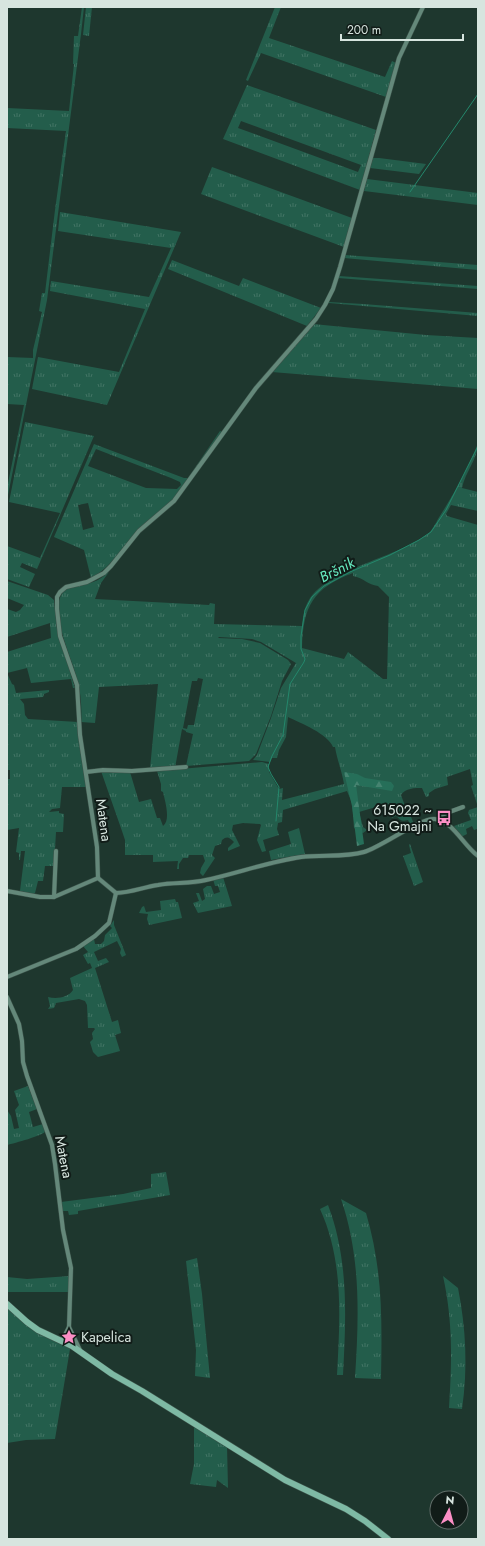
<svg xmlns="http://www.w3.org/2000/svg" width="485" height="1546" font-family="Jost,sans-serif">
<defs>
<pattern id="grass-tufts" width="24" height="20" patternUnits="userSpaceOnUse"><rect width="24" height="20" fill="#235d4b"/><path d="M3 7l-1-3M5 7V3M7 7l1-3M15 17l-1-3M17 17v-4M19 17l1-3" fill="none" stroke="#427464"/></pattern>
<pattern id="forest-firs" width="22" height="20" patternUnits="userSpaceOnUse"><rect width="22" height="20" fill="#266f59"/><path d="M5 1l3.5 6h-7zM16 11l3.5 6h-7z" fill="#458370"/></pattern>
</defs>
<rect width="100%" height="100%" fill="#1e372e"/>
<g fill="url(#grass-tufts)" fill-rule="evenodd">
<path d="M82 7H84L81 34 47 300 7 500V488L24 405 7 404V357L33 358V350L42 312 39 311 42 293H45L55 210 66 131 7 128V108L69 111 74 64H73L74 36H78Z"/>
<path d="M86 7H92L89 36 83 35Z"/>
<path d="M275 7H281L269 38 385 77 392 61 396 63 386 97 261 53 248 81 246 80Z"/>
<path d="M247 85 376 130 360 190 223 139ZM241 121 361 165 358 172 238 128Z"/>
<path d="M373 158H379L426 164 419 174 370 168Z"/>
<path d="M212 167 352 218 344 247 201 194Z"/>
<path d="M367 179 478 193V205L364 191Z"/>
<path d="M60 212 181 232 107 405 32 389 38 357 119 372 145 309 50 291 51 281 149 297 171 248 58 231Z"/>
<path d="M345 255 478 265V270L344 258Z"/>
<path d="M172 260 239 286 243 278 321 308 307 326 168 269Z"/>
<path d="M339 276 478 286V289L338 278Z"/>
<path d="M329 302 363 304 478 313V316L329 303Z"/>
<path d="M313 324 426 335 478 338V389L272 372Z"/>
<path d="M25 422 94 436 37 569 22 563 20 567 35 574 29 587 7 579V546L40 558 60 513 9 502Z"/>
<path d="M220 431 222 432C207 453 193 476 176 496 165 510 149 518 138 530 122 547 112 567 91 578L84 550 54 537 94 444 184 478H188ZM96 449 171 478 180 482 181 485 177 489 146 488 88 466ZM88 503 94 527 83 530 78 505Z"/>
<path d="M478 443C478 459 465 472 462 488L478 492V511L451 505 446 514 447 516 478 525V831L477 829 474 830 472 826 466 829 467 834 461 837 454 826 471 820 468 813 469 810 478 807 471 786 473 785 470 769 447 777 448 785 435 789 429 793V796L426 797 422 788C415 788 405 788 401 795L405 806 402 807 404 814 409 812 414 824 411 826 408 820C401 822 401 820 396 816L392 818 386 804 359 812 363 827 367 830 363 833 354 828 352 803 347 791 283 810 282 822 278 823 277 829 279 835 263 840 266 851 262 852 257 840 261 825 260 824 243 823 233 825 232 830 240 846 228 851V848L234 842C229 837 227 836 222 840L221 844 215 846 212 855 215 858 203 876 200 873 201 868 205 861 203 855H189L188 858H183L179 864V869H177L178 861 153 862V855H125V840L122 831 101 771 130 772 139 802 151 799 157 818H160L163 826C171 820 165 801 163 792L161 791V784L157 771 262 762 269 764V772L279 789 283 788 282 800 344 784C342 772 337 759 335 747H333C328 734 301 723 288 717L286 737 279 750 277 758H272L270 762 253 760 257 755 271 718 281 688 296 663 261 642 252 639 219 637 218 638 242 639 260 643 288 660 291 664 282 681 271 716 256 754 249 761 186 766 193 734 186 732V731L182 729 175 768 150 769 158 684 99 687 95 723 81 722C82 709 81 695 78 682 73 660 47 610 64 591 72 583 84 585 93 582 99 580 104 576 109 572L101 583 95 599 209 605 210 603 215 604 214 624 302 626C303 617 304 608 309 600 328 568 399 558 430 532 433 528 436 523 438 519 452 497 469 468 478 443ZM353 573V576C364 578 368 585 378 586L389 597 387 679H383L348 652 344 659 302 648C303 606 313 588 353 573ZM198 678 203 679 194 725H188L187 729 183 728 192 681H197Z"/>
<path d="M7 581 48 595 54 600 57 629 75 688H73L71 679 31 683 27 668 7 673V652L51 638 50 623 7 637V609L16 612 20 610 24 605 7 598Z"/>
<path d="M7 673 12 684 14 685 16 693 49 690V692L44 694 43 697 20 699 24 704 25 715 28 719 78 722 87 787H62L60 808 52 809 49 812 59 811V813L64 814 63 832H56L54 866H45L43 881H38L35 893 34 894 20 891 25 851H21L20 860H19V853L16 852 19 828 7 830V779H10V770H7Z"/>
<path d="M299 828 305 854 271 860 269 851 291 844 288 832Z"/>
<path d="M410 844 423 882 414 886 403 856 411 853 409 845Z"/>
<path d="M223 877 232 906 198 913 193 903 199 901 196 893H199L202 901 205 899 203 889 207 886H211L214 894 220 892 218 886H215L213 879Z"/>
<path d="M175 899 176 902H178L182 918 149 925 147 919 148 914 139 913 142 907 144 906 146 912 161 910 160 901Z"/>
<path d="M114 920V925L126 955 122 957 120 953 121 949 117 941 94 952 98 961 106 958 109 962 95 968 112 1022 118 1020 121 1033 115 1035 120 1051 98 1057 93 1052 90 1042 93 1039 92 1033 95 1029 94 1028H88L87 1005 85 1001 79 999 56 1003 54 1008 48 1009 50 1006 48 997C56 999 68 998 73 990L70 978 92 968 90 963 88 964 83 955 88 952 83 946 94 939 95 944H101L104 941 105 935 112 928 110 926Z"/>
<path d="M28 1086 37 1109 29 1112 33 1127 43 1124 46 1131C42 1136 15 1143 7 1145V1110L11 1116 14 1129 19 1128 15 1110 19 1105 14 1091Z"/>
<path d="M166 1172 170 1195 78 1211V1214L69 1215 68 1211H62L61 1202 123 1194 151 1188V1174Z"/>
<path d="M341 1199 366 1213C383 1271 382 1319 381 1379L355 1378C359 1317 361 1257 341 1199Z"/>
<path d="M328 1205C349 1260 346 1318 343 1375H337C340 1319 344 1261 320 1209Z"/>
<path d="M197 1258 202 1294 210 1378 195 1376 196 1350 186 1261Z"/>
<path d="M70 1276 69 1292H7V1277L27 1279Z"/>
<path d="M443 1276 458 1288C466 1328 468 1369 462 1409L449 1408C452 1362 453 1321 443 1276Z"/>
<path d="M7 1306 29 1327 68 1345 70 1349 55 1439 26 1440 7 1443Z"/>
<path d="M194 1425 227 1446 228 1488 217 1480 216 1487 190 1484 194 1464Z"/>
</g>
<path fill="url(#forest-firs)" d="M344 772 357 774 365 778 391 782 394 786 392 791 356 785 364 844 357 846 352 806Z"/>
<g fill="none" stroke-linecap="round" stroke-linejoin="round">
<g stroke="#24886c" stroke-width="1">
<path d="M410 192 478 94"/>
<path d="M276 821 279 787 271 774 268 767 272 756 283 735 290 684 304 662 305 659 301 649V636L305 610 312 597 324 586 350 572 390 555 419 540 431 532 446 510 478 446"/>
</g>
<defs>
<g id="street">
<path d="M86 772 103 770 132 771 186 767"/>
<path d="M438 819 441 815 463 807"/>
<path d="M98 878 97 847 80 735 77 685 60 636 57 609V597L60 592 66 587 87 582 104 573 111 566 139 531 174 501 256 388 316 319 325 305 333 289 340 267 399 58 423 7"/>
<path d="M98 878 116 893C130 893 144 887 158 885 174 882 190 884 206 880 238 873 268 862 301 857 321 854 344 858 364 852 382 847 421 817 435 819 453 821 463 845 478 856"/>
<path d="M7 891 40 897H54L98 878"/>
<path d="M54 897 56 851"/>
<path d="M7 977 76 949 95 936 109 923 116 893"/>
<path d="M7 997 19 1024 22 1041 23 1062 27 1076 52 1145 55 1164 63 1230 71 1268 69 1327 80 1350"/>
<path d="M62 1341 69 1327"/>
</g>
<path id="secondary" d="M7 1304 27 1322 38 1330 72 1346 112 1374 142 1391 285 1480 346 1509 365 1521 388 1539"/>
</defs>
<use href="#street" stroke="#3c534a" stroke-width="5"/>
<use href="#secondary" stroke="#3c534a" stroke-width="7"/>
<use href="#street" stroke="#64887a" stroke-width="4"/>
<use href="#secondary" stroke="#7eb9a4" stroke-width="6"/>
</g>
<defs>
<symbol id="bus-bare" viewBox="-9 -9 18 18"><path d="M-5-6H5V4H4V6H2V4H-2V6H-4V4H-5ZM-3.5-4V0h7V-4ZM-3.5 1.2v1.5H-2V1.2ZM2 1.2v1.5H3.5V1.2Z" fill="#fb8fc5" stroke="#111c18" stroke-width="2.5" paint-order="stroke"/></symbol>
<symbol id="sight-bare" viewBox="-9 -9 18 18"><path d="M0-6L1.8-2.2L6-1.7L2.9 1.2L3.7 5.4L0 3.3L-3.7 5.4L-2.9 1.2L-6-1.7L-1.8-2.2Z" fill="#fb8fc5" stroke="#111c18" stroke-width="2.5" paint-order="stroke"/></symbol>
</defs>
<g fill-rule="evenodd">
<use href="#bus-bare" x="433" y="807" width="22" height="22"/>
<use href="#sight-bare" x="58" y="1326" width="22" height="22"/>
</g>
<g text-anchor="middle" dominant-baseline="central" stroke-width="4" stroke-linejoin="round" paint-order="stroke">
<g font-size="14" fill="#d7e5df" stroke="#111c18" text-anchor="end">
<text x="432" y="810">615022 ~<tspan x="432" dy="16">Na Gmajni</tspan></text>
<text x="81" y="1337" text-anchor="start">Kapelica</text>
</g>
<g font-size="14" fill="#d7e5df" stroke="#111c18">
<text transform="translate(104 820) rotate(82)">Matena</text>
<text transform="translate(64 1157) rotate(79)">Matena</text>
</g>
<g font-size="15" font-style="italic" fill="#66e9bf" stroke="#111c18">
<text transform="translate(337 570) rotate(-27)">Bršnik</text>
</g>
</g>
<rect width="485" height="1546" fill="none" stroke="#d7e5df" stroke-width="16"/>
<g transform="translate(449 1510) rotate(6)"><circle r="19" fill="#111c18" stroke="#606c68"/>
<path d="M0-3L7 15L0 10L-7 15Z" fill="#fb8fc5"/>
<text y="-6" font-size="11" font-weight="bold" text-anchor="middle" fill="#d7e5df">N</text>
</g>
<path d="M341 34v6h122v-6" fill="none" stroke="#d7e5df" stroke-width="2"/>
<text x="347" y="34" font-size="12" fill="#d7e5df" stroke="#111c18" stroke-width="3" paint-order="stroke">200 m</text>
</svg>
